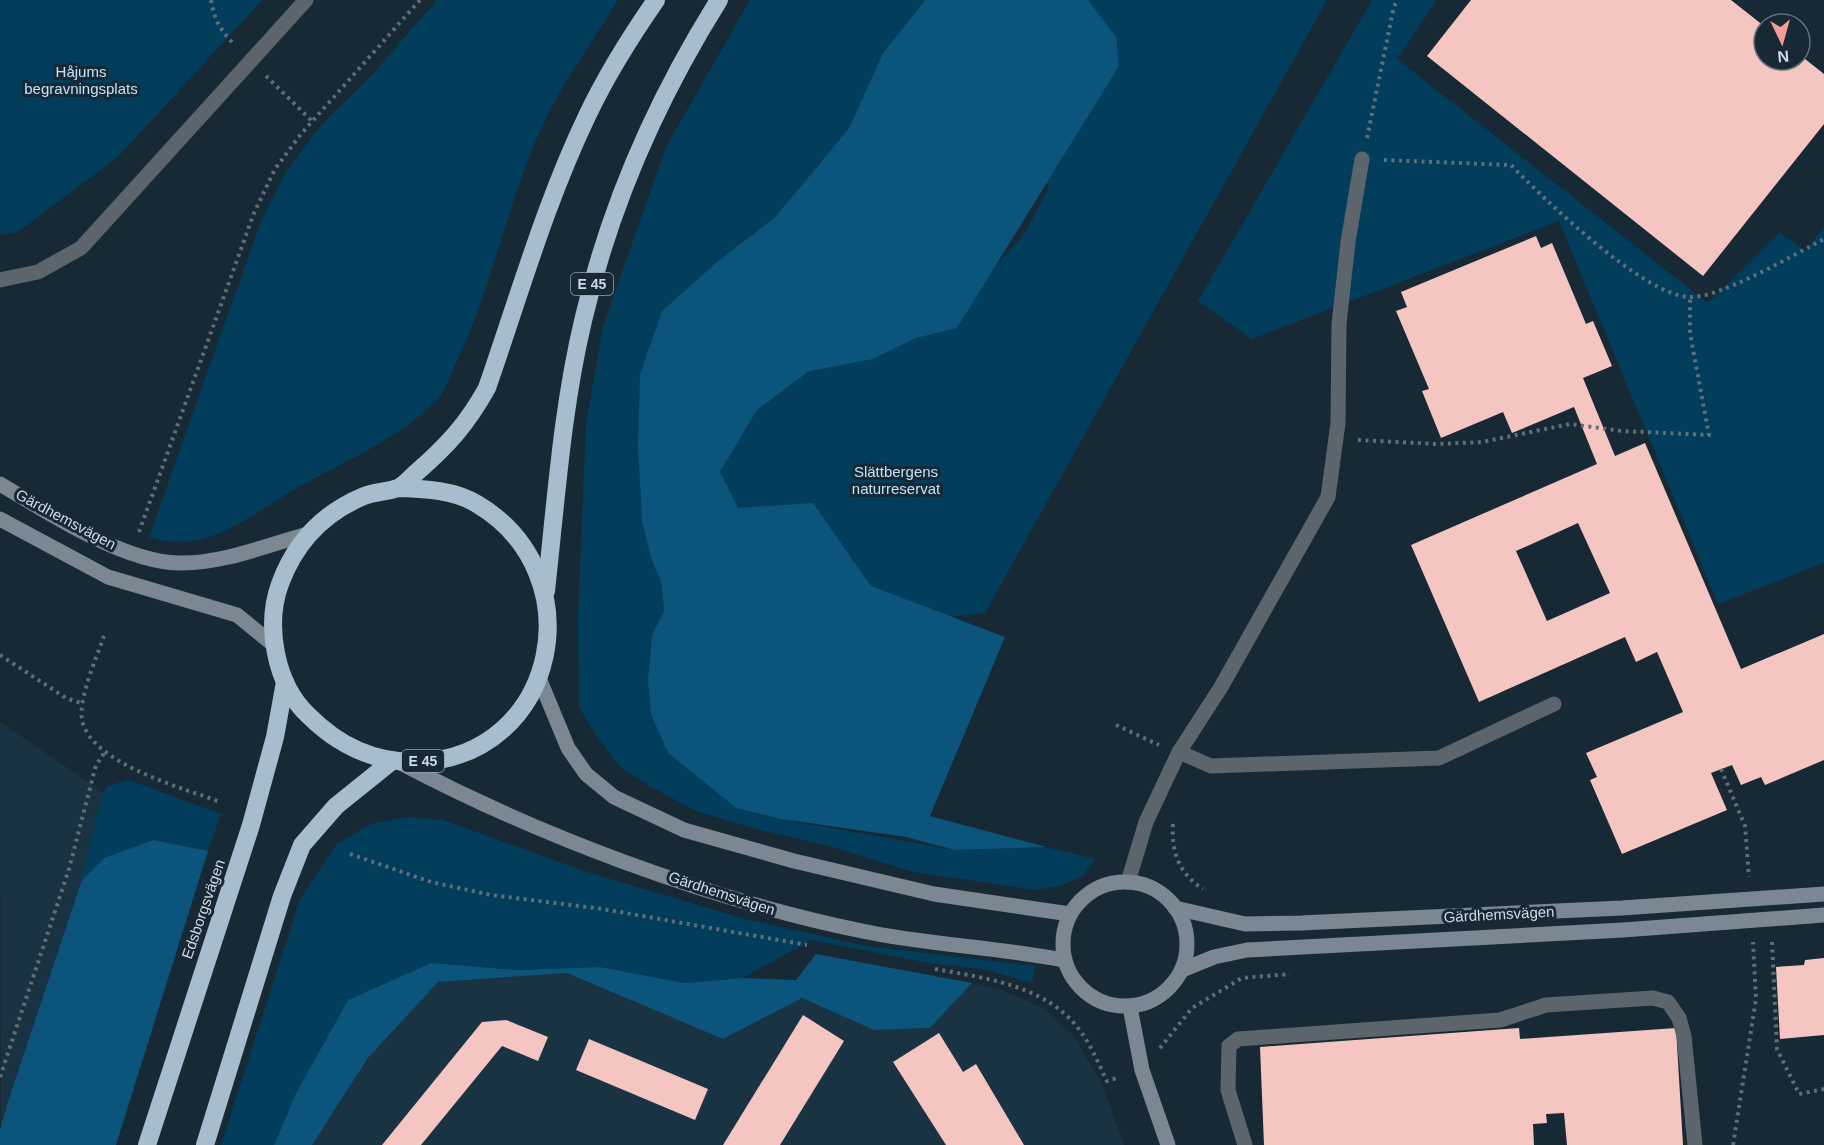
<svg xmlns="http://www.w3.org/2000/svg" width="1824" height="1145" font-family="Helvetica,sans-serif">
<rect width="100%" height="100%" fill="#172935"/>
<g fill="#1a3343">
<path d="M0 722 122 805 102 900 1 1145Z"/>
<path d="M567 973 723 1039 802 998 874 1030 930 1028 972 983 1002 990 1043 1008 1073 1035 1102 1084 1124 1145H312L368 1058 437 982Z"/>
</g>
<g fill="#023d5b">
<path d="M0 0H262L118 157 18 232 0 235Z"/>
<path d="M437 0H618C594 40 565 79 545 120 507 200 493 288 454 367 449 378 444 394 435 402 392 445 333 465 282 497 240 523 201 554 149 537L261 221 284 175 306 145 325 121 369 78Z"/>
<path d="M750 0H925L883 53 849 128 802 185 774 218 718 261 662 311 640 374 638 446 642 522 651 558 661 581 664 611 652 635 648 680 668 753 736 808 781 819 955 850 1046 847 1095 859 1083 876 1060 886 1036 890 913 872 829 846 756 829 696 811 651 787 619 766 595 734 579 707 578 617 586 423 603 326 666 147Z"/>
<path d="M1024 0H1327L985 613 886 624 726 664 713 425 807 361 988 274 1025 233 1048 189 1038 132Z"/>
<path d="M1372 0H1437L1397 59 1708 303 1779 232 1805 251 1824 227V563L1718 604 1559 221 1252 339 1198 301Z"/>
<path d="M129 780 221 814 208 851 153 840 104 858 81 879 101 800 107 786Z"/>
<path d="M407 817 443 820 587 872 745 919 866 946 1035 966 1032 983 983 969 923 962 811 940 743 978 684 983 600 967 516 970 431 963 348 1000 296 1093 274 1145H221L300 899 337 844 371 824Z"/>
</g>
<g fill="#0b547b">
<path d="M925 0H1088L1116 37 1119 66 957 328 916 338 873 359 809 371 757 410 720 472 738 508 813 503 871 586 1005 637 930 816 1046 847 955 850 906 837 781 819 736 808 668 753 651 714 648 680 652 635 664 611 661 581 651 558 642 522 638 446 640 374 662 311 718 261 774 218 802 185 849 128 883 53Z"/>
<path d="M153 840 208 851 116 1145H0V1130L8 1102 82 880 104 858Z"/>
<path d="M816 954 972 983 930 1028 874 1030 802 998 723 1039 567 973 438 982 368 1058 312 1145H274L296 1093 348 1000 431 963 516 970 600 967 684 983 743 978 796 980Z"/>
</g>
<g fill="#f5c5c2" fill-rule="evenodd">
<path d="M1471 0H1731L1764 26V60H1800V55L1824 74V124L1703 276 1427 56Z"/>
<path d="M1536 236 1541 248 1552 243 1586 324 1593 321 1612 366 1583 378 1615 456 1645 443 1741 669 1824 634V760L1765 785 1761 777 1741 785 1732 765 1711 773 1727 810 1622 854 1590 780 1597 777 1586 753 1683 712 1657 652 1636 662 1625 637 1479 702 1411 545 1597 464 1574 407 1512 433 1503 412 1441 438 1422 391 1429 389 1396 311 1407 307 1401 292ZM1578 523 1610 593 1547 621 1516 551Z"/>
<path d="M1824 958V1035L1780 1039 1776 967 1804 965 1805 960Z"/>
<path d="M803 1015 844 1041 780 1145H723Z"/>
<path d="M506 1020 548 1037 538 1061 502 1046 421 1145H382L482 1022Z"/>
<path d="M1519 1028 1520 1039 1676 1028 1683 1145H1567L1564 1113 1546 1114 1547 1123 1533 1124 1534 1145H1264L1260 1047Z"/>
<path d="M939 1033 963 1072 976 1064 1024 1145H946L893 1062Z"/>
<path d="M589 1039 708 1089 695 1120 576 1070Z"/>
</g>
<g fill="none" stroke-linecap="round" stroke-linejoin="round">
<g stroke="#5f6e79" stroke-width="4" stroke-dasharray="3 4.5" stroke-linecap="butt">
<path d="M211 0C214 19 221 32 235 45"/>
<path d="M266 76 312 121"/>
<path d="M1367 138 1394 6 1398 0"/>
<path d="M1384 160 1511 165C1544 199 1643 295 1689 297 1719 299 1795 254 1824 239"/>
<path d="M1358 440 1437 444 1482 442 1570 424 1622 431 1709 435 1690 333V298"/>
<path d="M139 532 254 213 275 169 301 134 420 0"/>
<path d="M104 636C97 656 78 700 82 720 91 764 184 788 220 802"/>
<path d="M0 655 66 698 83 704"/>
<path d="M1116 725 1159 745"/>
<path d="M1721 769 1745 826 1749 877"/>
<path d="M1173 824C1171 851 1179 874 1203 889"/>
<path d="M350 854 431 882 491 895 603 909 807 945"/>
<path d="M1772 942 1777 1049 1799 1094 1824 1089"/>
<path d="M935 969C986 978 1049 986 1081 1032 1092 1047 1099 1065 1107 1081L1120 1077"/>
<path d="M1160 1048 1192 1008 1242 978 1290 974"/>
<path d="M0 1077 69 869 96 765 105 752"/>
<path d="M1733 1145 1756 999 1753 942"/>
</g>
<g stroke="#5c656b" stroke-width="15">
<path d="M0 280 38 272 81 248 306 0"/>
<path d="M1179 752 1211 766 1439 758 1554 704"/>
<path d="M1245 1145 1228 1090 1229 1046 1238 1039 1500 1020 1546 1005 1653 998 1668 1002 1679 1018 1684 1036 1695 1145"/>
</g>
<path stroke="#5c656b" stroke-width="15" d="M1128 882 1146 822 1179 752 1221 687 1328 497 1338 423 1339 324 1348 242 1362 159"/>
<g stroke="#7b8892" stroke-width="15">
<path d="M0 484C47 512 123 562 179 563 222 564 267 545 308 534"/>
<path d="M0 519 108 577 237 615 275 646"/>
<path d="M539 678 568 748 586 774 614 797 684 830 794 861 934 894 1070 914"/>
<path d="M399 762C539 836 707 899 862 931 928 945 997 947 1063 960"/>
<circle cx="1125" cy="944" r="62"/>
<path d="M1175 908 1245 924 1301 923 1622 908 1824 894"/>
<path d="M1182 970 1214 957 1247 950 1623 930 1824 915"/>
<path d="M1130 1007 1142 1070 1168 1145"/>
</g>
<g stroke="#a7bccc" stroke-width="18">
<path d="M399 488C426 489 454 490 477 504 595 574 558 756 419 762 374 763 339 746 308 715 275 684 265 625 280 584 295 543 323 513 364 496 374 492 387 492 398 488 405 485 411 477 417 472 448 445 467 424 487 388 519 296 546 201 588 114 607 74 631 36 656 0"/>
<path d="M546 591C556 501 562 409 583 321 609 208 657 99 719 0"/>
<path d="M147 1145 251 825 275 737 285 682"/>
<path d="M205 1145 282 896 302 845 336 806 392 761"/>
</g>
</g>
<g text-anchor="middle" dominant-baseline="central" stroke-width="6" stroke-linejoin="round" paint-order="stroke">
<g fill="#172935" stroke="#98a6af" stroke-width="1.5">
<rect x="571" y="273" width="42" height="22" rx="4.5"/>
<rect x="402" y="750" width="42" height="22" rx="4.5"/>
</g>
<g font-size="14" font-weight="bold" fill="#d0dbe3">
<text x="592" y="284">E 45</text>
<text x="423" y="761">E 45</text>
</g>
<g font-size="15" fill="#c0e2fa" stroke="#172935">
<text x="81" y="71">Håjums<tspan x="81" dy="17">begravningsplats</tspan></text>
<text x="896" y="471">Slättbergens<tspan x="896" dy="17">naturreservat</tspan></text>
</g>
<g font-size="15" fill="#d0dbe3" stroke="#172935">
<text transform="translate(66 519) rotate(28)">Gärdhemsvägen</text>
<text transform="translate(722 893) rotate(18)">Gärdhemsvägen</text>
<text transform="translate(203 909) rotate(-71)">Edsborgsvägen</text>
<text transform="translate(1499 914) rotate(-3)">Gärdhemsvägen</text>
</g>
</g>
<g transform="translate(1782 42) rotate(175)"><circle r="28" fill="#172935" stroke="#61707b" stroke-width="1.5"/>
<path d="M0-4.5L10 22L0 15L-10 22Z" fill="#f59b98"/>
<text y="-9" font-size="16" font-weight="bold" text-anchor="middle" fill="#d0dbe3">N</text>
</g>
</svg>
